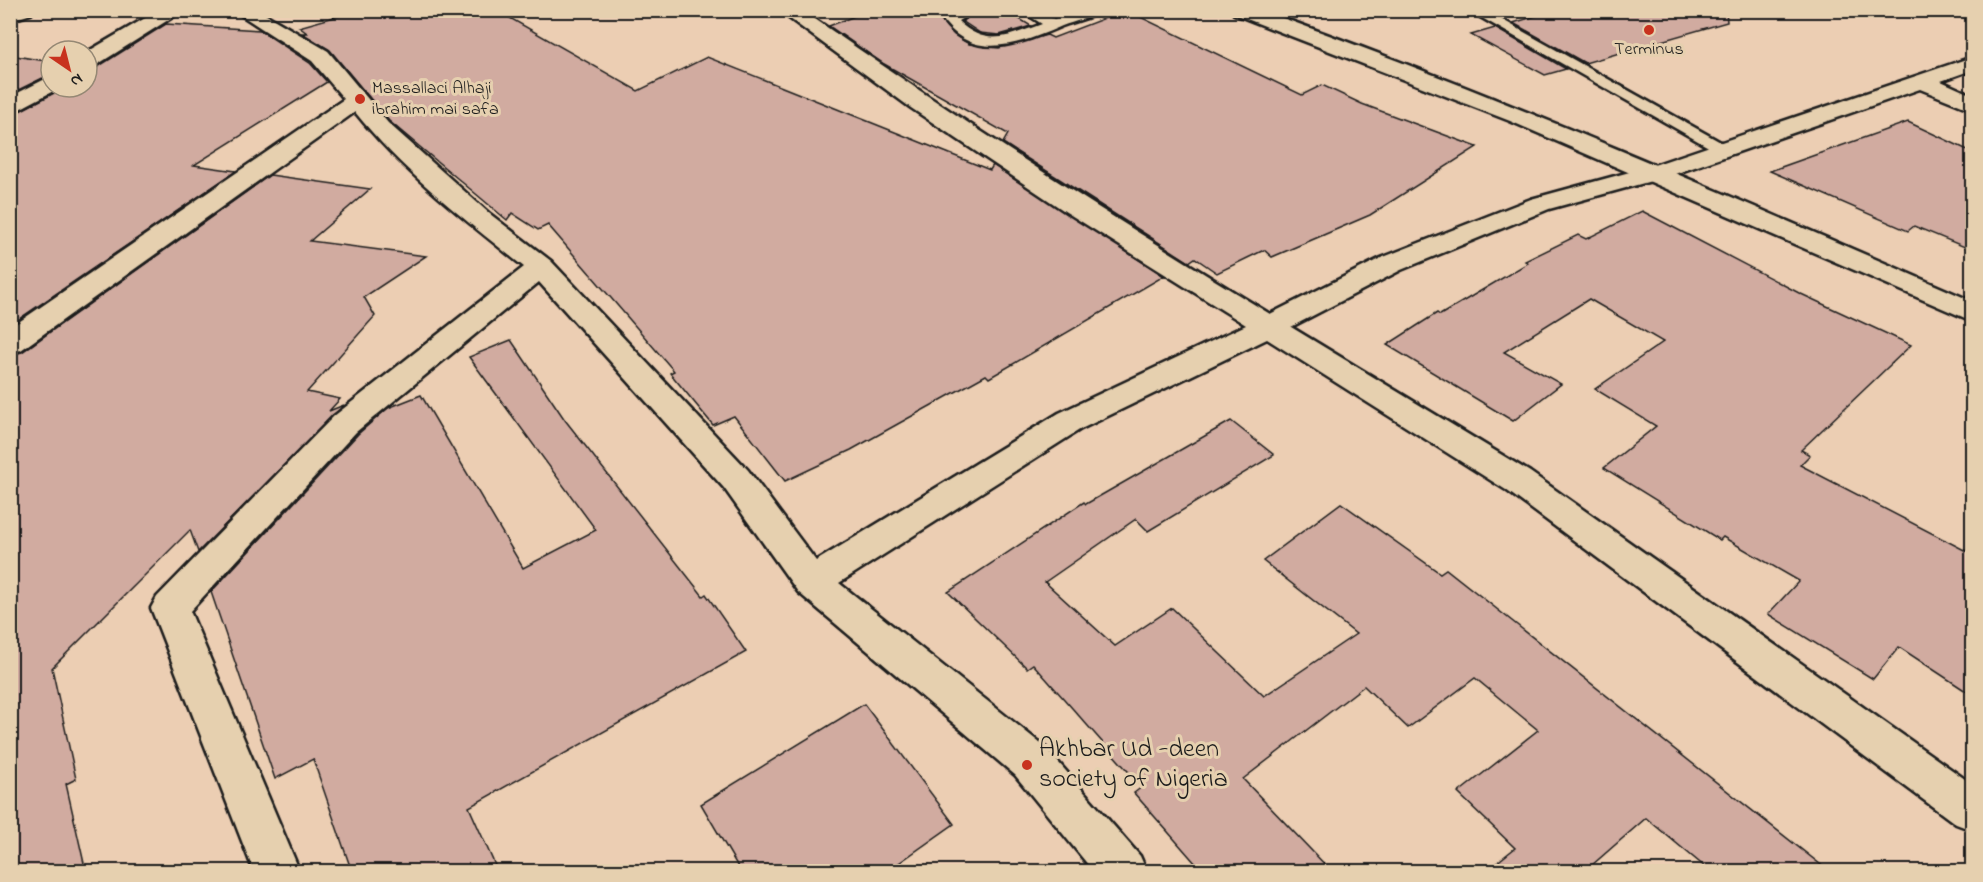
<svg xmlns="http://www.w3.org/2000/svg" width="1983" height="882" font-family="'Indie Flower',sans-serif">
<rect width="100%" height="100%" fill="#ecceb3"/>
<filter id="ink" filterUnits="userSpaceOnUse"><feTurbulence type="fractalNoise" baseFrequency=".0167" numOctaves="2"/><feDisplacementMap in="SourceGraphic" scale="12" xChannelSelector="R" yChannelSelector="G"/><feConvolveMatrix kernelMatrix="1 2 1 2 8 2 1 2 1" color-interpolation-filters="sRGB"/></filter>
<g filter="url(#ink)">
<g fill="#d1aba0" stroke="#1c1c1c" stroke-width="1.5">
<path d="M359 10H496L638 91 707 57 990 170 993 165 1164 276 989 378 986 375 851 450 785 481 734 416 713 425 670 373 674 371 548 225 538 230 512 213 507 220 389 121 330 50 302 33H307L299 27Z"/>
<path d="M870 10H954L941 20 954 35 969 44 999 48 1047 35 1053 38 1126 10 1302 95 1322 85 1362 104 1477 147 1370 215 1272 257 1264 250 1217 273 1195 258 1189 262 1094 201 1003 143 1008 134 884 64 829 26Z"/>
<path d="M979 10H1005L1031 26 999 35 980 33 962 21Z"/>
<path d="M1556 10H1726L1727 22 1585 63 1513 23Z"/>
<path d="M166 24 260 30 310 63 327 82 194 165 236 171 10 325V116L60 90 61 87H87V69L96 68Z"/>
<path d="M1495 28 1566 69 1545 75 1471 35Z"/>
<path d="M10 55 51 62V74L10 94Z"/>
<path d="M1908 122 1972 152V250L1914 226 1908 231 1770 171Z"/>
<path d="M270 175 370 189 310 241 426 256 364 297 375 316 307 392 340 399 329 411 344 405 198 552 190 530 52 668 76 779 66 784 86 872H10V355L22 352Z"/>
<path d="M1642 211 1799 293 1911 345 1801 450 1810 455 1800 465 1972 554V695L1899 647 1873 679 1768 614 1799 581 1723 537 1720 540 1604 468 1656 426 1595 389 1663 342 1589 299 1504 352 1561 384 1513 421 1387 345 1437 313 1440 315 1528 263 1525 261 1578 235 1586 239Z"/>
<path d="M511 340 565 420 703 596 706 594 746 652 469 807 498 872H352L313 759 275 779 211 592 358 434 388 408 421 395 523 568 596 530 469 357Z"/>
<path d="M1231 421 1274 455 1148 531 1136 519 1045 582 1115 646 1172 608 1264 696 1356 634 1263 561 1341 503 1440 573 1446 569 1830 872H1711L1646 818 1584 872H1485L1515 848 1458 793 1538 730 1475 678 1408 728 1364 686 1243 779 1332 872H1203L1134 793 1142 787 1033 664 1027 668 948 592 1084 502 1086 504Z"/>
<path d="M864 704 954 824 886 872H741L701 804Z"/>
</g>
<g fill="none" stroke-linecap="round" stroke-linejoin="round">
<defs>
<g id="service">
<path d="M959 10H977L958 21C987 49 1010 35 1042 24L1020 10H1037L1054 19 1080 10H1100C1091 19 1074 21 1062 26 1023 43 974 63 943 20Z"/>
<path d="M1468 10H1485L1733 149 1731 153H1719Z"/>
</g>
<g id="minor">
<path d="M10 10H34L31 14 10 21Z"/>
<path d="M159 10H184L95 66 87 67V52Z"/>
<path d="M233 10H258L328 51 388 123 490 214 551 261 748 470 816 561 1059 413 1246 325 1066 212 911 108 778 10H802C955 117 1111 217 1270 314L1381 258 1531 199 1648 167 1972 57V70L1941 81 1972 95V110L1920 89 1666 177 1549 209 1401 270 1291 327 1530 472 1972 784V830L1956 824 1506 490 1267 339 1081 429 839 583 1045 747 1140 856 1147 872H1094L1015 775 798 592 724 488 539 282 356 432 190 611 300 872H254L151 608 157 597 334 416 524 267C465 220 402 171 355 112L21 350 10 353V328L344 99 312 61Z"/>
<path d="M51 76V87L59 88 10 114V97Z"/>
</g>
<path id="tertiary" d="M1231 10H1261C1503 97 1738 199 1972 301V321L1510 121 1234 14Z"/>
</defs>
<use href="#service" stroke="#1c1c1c" stroke-width="5"/>
<use href="#minor" stroke="#1c1c1c" stroke-width="5"/>
<use href="#tertiary" stroke="#1c1c1c" stroke-width="5"/>
<use href="#service" fill="#e6d0af" fill-rule="evenodd"/>
<use href="#minor" fill="#e6d0af" fill-rule="evenodd"/>
<use href="#tertiary" fill="#e6d0af" fill-rule="evenodd"/>
</g>
</g>
<g fill="#c8321e" stroke="#e6d0af" stroke-width="2">
<circle cx="1649" cy="30" r="6"/>
<circle cx="360" cy="99" r="6"/>
<circle cx="1027" cy="765" r="6"/>
</g>
<g text-anchor="middle" dominant-baseline="central" stroke-width="6" stroke-linejoin="round" paint-order="stroke">
<g font-size="18" fill="#1c1c1c" stroke="#e6d0af">
<text x="1649" y="50">Terminus</text>
<text x="372" y="89" text-anchor="start">Massallaci Alhaji<tspan x="372" dy="21">ibrahim mai safa</tspan></text>
</g>
<g font-size="26" fill="#1c1c1c" stroke="#e6d0af" text-anchor="start">
<text x="1039" y="750">Akhbar Ud -deen<tspan x="1039" dy="30">society of Nigeria</tspan></text>
</g>
</g>
<rect width="1983" height="882" fill="none" stroke="#e6d0af" stroke-width="36"/>
<rect x="18" y="18" width="1947" height="846" fill="none" stroke="#1c1c1c" stroke-width="2" filter="url(#ink)"/>
<g transform="translate(69 69) rotate(145)"><circle r="28" fill="#e6d0af" stroke="#958874" stroke-width="1.5"/>
<path d="M0-4.5L10 22L0 15L-10 22Z" fill="#c8321e"/>
<text y="-9" font-size="16" font-weight="bold" text-anchor="middle" fill="#1c1c1c">N</text>
</g>
</svg>
